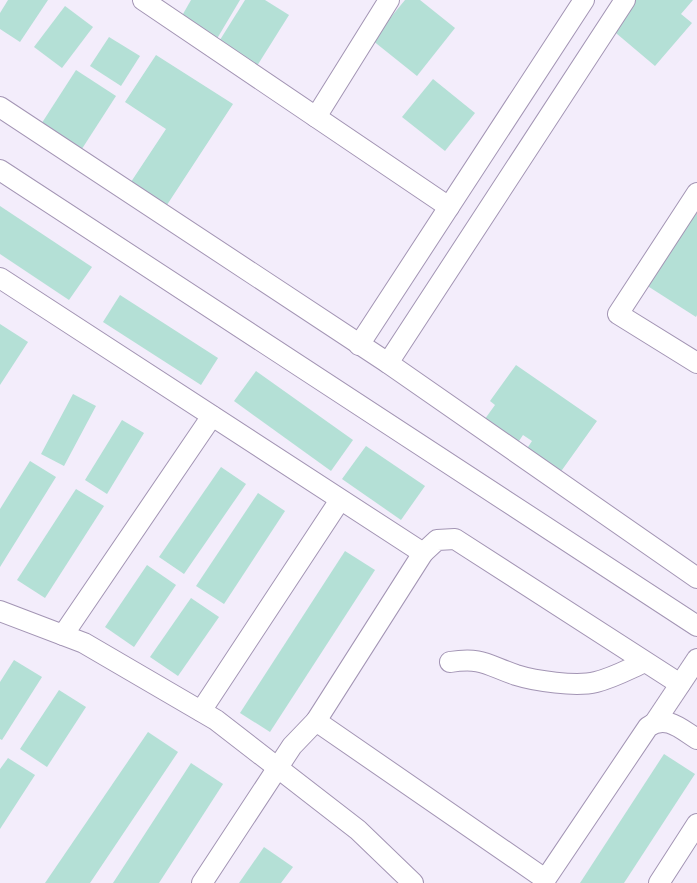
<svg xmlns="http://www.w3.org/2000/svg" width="697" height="883" font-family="'Archivo Narrow',sans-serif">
<rect width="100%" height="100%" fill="#f3edfb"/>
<g fill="#b4e0d6">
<path d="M8 0H48L20 42 0 29V13Z"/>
<path d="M191 0H240L215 42 179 21Z"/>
<path d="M245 0H265L289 15 252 74 213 51Z"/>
<path d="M405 0H420L455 28 417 76 372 40Z"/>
<path d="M634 0H693L681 14 692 23 655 66 610 28Z"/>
<path d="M65 6 93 27 62 68 34 47Z"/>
<path d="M109 37 140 56 121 86 90 66Z"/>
<path d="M156 55 233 104 163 211 127 188 166 129 125 102Z"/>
<path d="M76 70 116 96 78 155 38 129Z"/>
<path d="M433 79 475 113 445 151 402 117Z"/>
<path d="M697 196V315L696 317 646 285Z"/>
<path d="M0 206 92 267 69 300 0 254Z"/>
<path d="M120 295 218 358 201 385 103 322Z"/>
<path d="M0 324 28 342 0 385Z"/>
<path d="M516 365 597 421 557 477 524 453 532 441 523 435 515 447 482 423 495 405 490 401Z"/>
<path d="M256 371 353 440 331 471 234 401Z"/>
<path d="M73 394 96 406 64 466 41 454Z"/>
<path d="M122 420 144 433 107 494 85 480Z"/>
<path d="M366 446 425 486 401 520 342 479Z"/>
<path d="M30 461 56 477 0 567V509Z"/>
<path d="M221 467 246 484 184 574 159 557Z"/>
<path d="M76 489 104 506 45 598 17 580Z"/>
<path d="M258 493 285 511 224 604 196 586Z"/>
<path d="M345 551 375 570 270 732 240 713Z"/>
<path d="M147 565 176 585 134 647 105 627Z"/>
<path d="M191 598 219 617 178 676 150 657Z"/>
<path d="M14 660 42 677 2 740 0 739V682Z"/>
<path d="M59 690 86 707 47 767 20 749Z"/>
<path d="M148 732 178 752 90 883H45Z"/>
<path d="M664 754 695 774 624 883H580Z"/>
<path d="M8 758 35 775 0 829V769Z"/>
<path d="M191 763 223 784 159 883H113Z"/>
<path d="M264 847 293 867 281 883H239Z"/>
</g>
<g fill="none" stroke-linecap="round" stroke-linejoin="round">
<defs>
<g id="minor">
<path d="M143 0 449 207"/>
<path d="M0 107 388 363 697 578"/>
<path d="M316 117 389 0"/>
<path d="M0 170 697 626"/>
<path d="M697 193 618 314 697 363"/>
<path d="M0 278 423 553"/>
<path d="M359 345 584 0"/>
<path d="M388 363 625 0"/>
<path d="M0 611 84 643 216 720 358 830 413 883"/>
<path d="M63 635 212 416"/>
<path d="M450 662C482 657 487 665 516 675 535 681 576 687 596 682 613 678 629 669 645 662"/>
<path d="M201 711 340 500"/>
<path d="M316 721 423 553 437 540 455 539 680 684"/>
<path d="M655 722 697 659"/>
<path d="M202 883 292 746 316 721 545 879"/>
<path d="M543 883 648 727C666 714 681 729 697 739"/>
<path d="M659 883 697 824"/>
</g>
</defs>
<use href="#minor" stroke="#a395b4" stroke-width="22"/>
<use href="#minor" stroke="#fff" stroke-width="20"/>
</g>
</svg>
